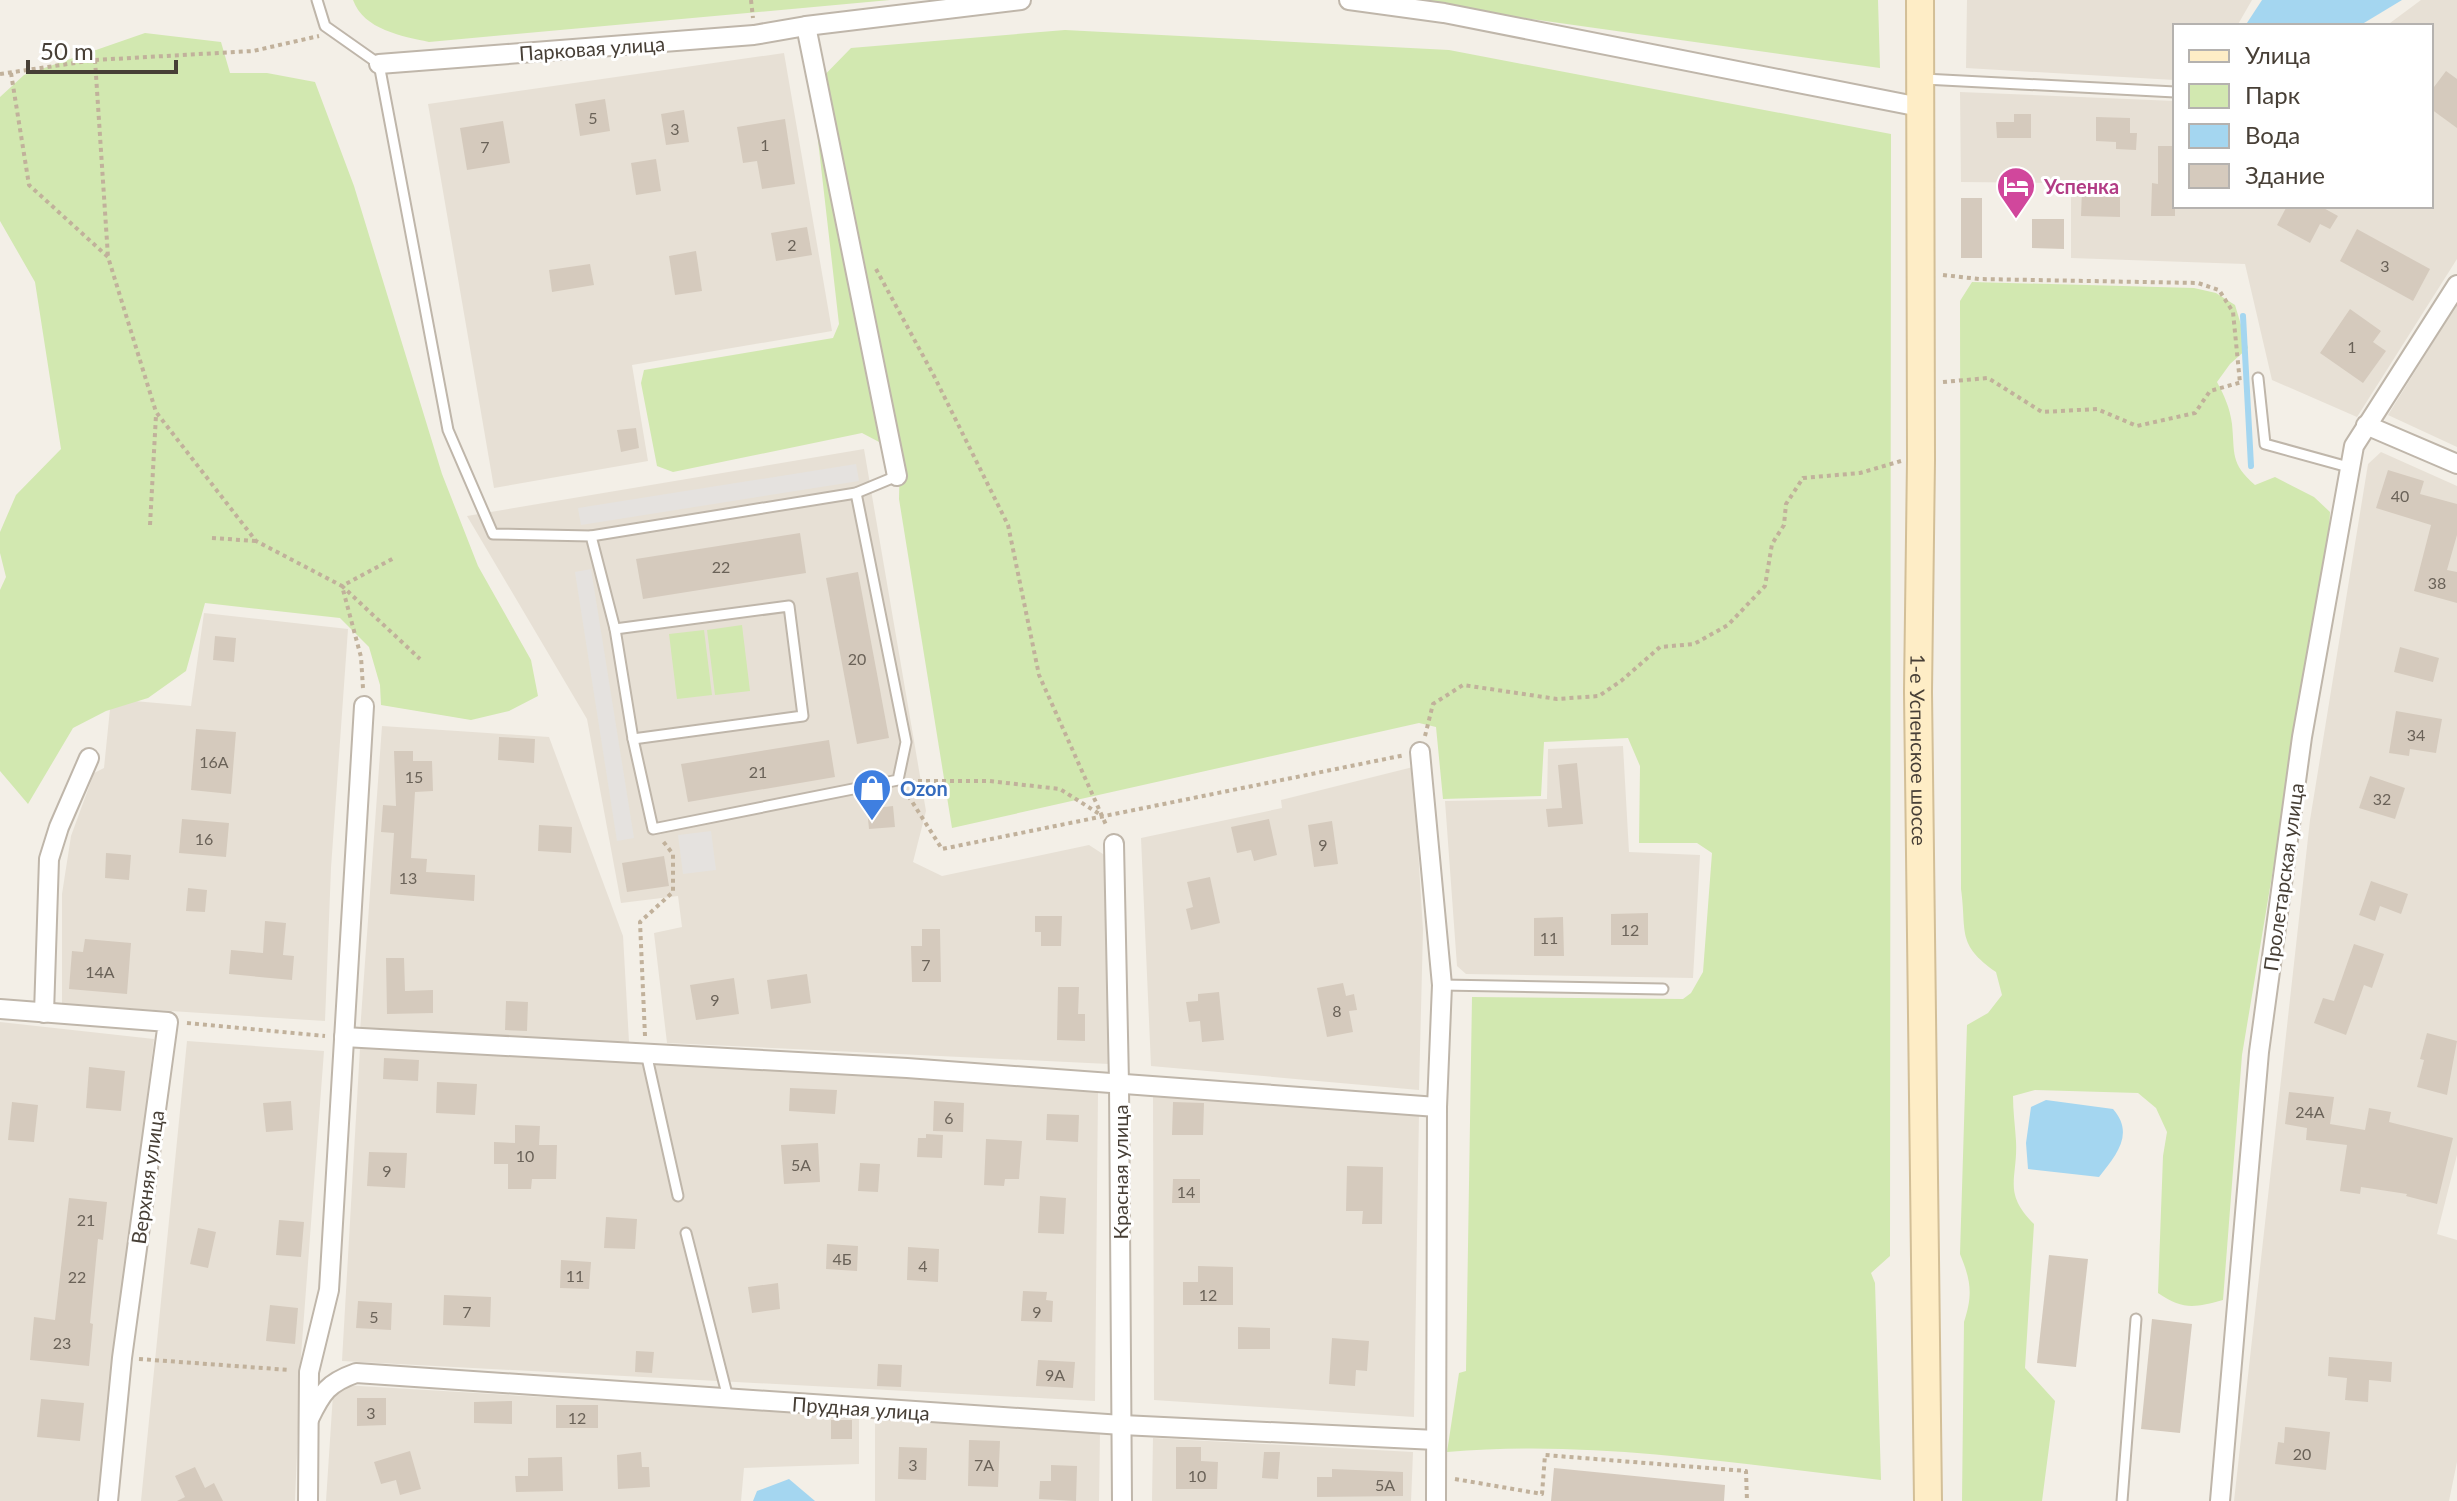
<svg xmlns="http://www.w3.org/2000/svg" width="2457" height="1501" font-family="Lato,sans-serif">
<rect width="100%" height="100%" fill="#f3efe7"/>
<g fill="#e7e0d5">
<path d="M1967 0H2252L2237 26H2175V80L1966 68Z"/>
<path d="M2421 0H2457V259L2357 417 2272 380 2245 264 2071 258V183L1961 182 1960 92 2175 101V206H2431V26H2386Z"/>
<path d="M784 53 832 331 632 365 648 461 494 488 428 104Z"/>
<path d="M2457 304V447L2388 415Z"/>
<path d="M864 449 926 811 913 862 942 876 1089 845 1106 856 1109 1064 667 1043 654 933 682 927 678 896 621 903 587 719 467 516Z"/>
<path d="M2381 452 2457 486V1155L2437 1234 2457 1240V1462L2449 1501H2234L2310 820 2368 464Z"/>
<path d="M204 613 348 629 331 868 325 1021 62 1004V894L71 836 94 773 104 768 111 699 191 706Z"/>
<path d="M382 726 549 737 623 936 629 1042 360 1032Z"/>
<path d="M1623 746 1629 852 1700 855 1693 978 1466 974 1457 966 1445 801 1547 799 1548 749Z"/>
<path d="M1413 767 1423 930 1419 1090 1151 1066 1141 838 1282 808 1281 800Z"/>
<path d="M0 1022 154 1039 99 1501H0Z"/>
<path d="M187 1041 324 1051 301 1356 295 1501H141Z"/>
<path d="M378 1045 1098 1090 1095 1401 342 1361 360 1048Z"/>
<path d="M1153 1094 1419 1113 1414 1417 1154 1400Z"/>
<path d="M343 1385 859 1416V1464L744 1468 741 1501H326L333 1394Z"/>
<path d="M875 1418 1100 1432 1099 1501H875Z"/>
<path d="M1153 1438 1413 1452 1411 1501H1152Z"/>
</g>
<g fill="#d2e8b0">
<path d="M353 0H890L429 42C402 36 364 30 353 0Z"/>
<path d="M1378 0H1878L1880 68 1446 7Z"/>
<path d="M1065 30 1449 50 1891 134 1890 1256 1871 1273 1875 1283 1881 1480C1737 1464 1592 1439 1447 1452L1459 1373 1466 1371 1472 997 1683 999 1691 993 1703 972 1712 853 1697 843H1639L1640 766 1628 738 1544 742 1541 796 1443 799 1436 727 1419 723 952 828 899 499 900 453 862 433 673 472 657 466 641 383 644 370 833 338 839 324 812 88 851 48Z"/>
<path d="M145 33 221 42 230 73H267L315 82 354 186 442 474 478 566 531 660 538 696 509 711 471 720 381 705 380 685 369 647 340 618 205 603 186 671 148 698 106 711 73 728 28 804 0 771V590L6 577 0 553V532L16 495 61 449 35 282 0 221V97L24 75Z"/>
<path d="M1972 282 2194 288 2216 293 2235 305 2248 348 2230 364 2217 382C2224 395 2230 408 2232 424 2235 454 2230 463 2255 485L2275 477 2314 497 2330 512 2329 535 2242 1055 2223 1300C2194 1308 2183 1310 2158 1293L2163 1156 2167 1132 2156 1108 2138 1093 2035 1090 2013 1096C2013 1111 2015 1125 2016 1141 2018 1179 2002 1192 2034 1224L2025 1368 2055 1401 2042 1501H1962L1964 1322C1973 1294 1971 1281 1960 1254L1967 1025 1988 1013 2002 995 1996 972C1956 944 1967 932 1961 889L1960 301Z"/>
<path d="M742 625 750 691 715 695 707 630Z"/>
<path d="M704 630 712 695 677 699 669 634Z"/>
</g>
<g fill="#e5e2df">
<path d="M856 464 859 481 581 525 578 508Z"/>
<path d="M591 569 634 838 617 841 575 572Z"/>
<path d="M711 831 716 870 683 874 678 835Z"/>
</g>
<g fill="#a4d6f0">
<path d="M2262 0H2402L2359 26H2245Z"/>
<path d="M2046 1100 2113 1109C2135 1134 2116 1155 2099 1177L2028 1169 2026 1143 2031 1107Z"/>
<path d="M789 1479 815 1501H753L757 1491Z"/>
</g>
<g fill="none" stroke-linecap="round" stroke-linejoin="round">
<path stroke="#a4d6f0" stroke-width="6" d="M2243 316 2251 466"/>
</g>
<g fill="#d5cabd">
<path d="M2446 71 2457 79V128L2431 109V91Z"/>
<path d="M605 99 610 131 580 136 575 104Z"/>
<path d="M684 110 689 142 666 145 661 114Z"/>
<path d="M2014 114H2031V138H1997L1996 122H2014Z"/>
<path d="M2096 117 2130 118V133H2137L2136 150 2116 149V142L2096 141Z"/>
<path d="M785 119 795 184 762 189 757 161 743 163 737 127Z"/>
<path d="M503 121 510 163 467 170 460 128Z"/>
<path d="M2158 146H2175V216H2151L2152 183 2158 184Z"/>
<path d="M656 159 661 191 636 195 631 163Z"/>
<path d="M2082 189 2120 190V217L2081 216Z"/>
<rect x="1961" y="198" width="21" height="60"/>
<path d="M2287 206H2320L2338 216 2330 229 2320 224 2310 243 2277 225Z"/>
<path d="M2032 219H2064V249L2032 248Z"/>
<path d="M807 227 812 255 776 261 771 233Z"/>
<path d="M2357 229 2430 269 2413 301 2340 261Z"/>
<path d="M696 251 702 291 675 295 669 256Z"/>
<path d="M590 264 594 285 552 292 549 270Z"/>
<path d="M2350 309 2381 331 2373 342 2386 351 2363 383 2320 353Z"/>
<path d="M636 428 639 448 621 452 617 430Z"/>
<path d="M2388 470 2424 481 2420 494 2457 504V535L2447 570 2457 572V603L2414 591 2431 525 2376 508Z"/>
<path d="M800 533 806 573 643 599 636 559Z"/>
<path d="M858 572 889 738 857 744 826 578Z"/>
<path d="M215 636 236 638 234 662 213 660Z"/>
<path d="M2400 647 2439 658 2433 682 2394 672Z"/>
<path d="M2396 711 2442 719 2436 753 2410 749 2409 756 2389 753Z"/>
<path d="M196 729 236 732 231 794 191 790Z"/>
<path d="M499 737 535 739 534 763 498 760Z"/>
<path d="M829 740 835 777 688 802 681 764Z"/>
<path d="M394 751H413V761H432L433 791 415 792 411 858 427 859 426 872 475 875 474 901 390 894 394 833 381 832 383 805 396 806Z"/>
<path d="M1577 763 1583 824 1548 827 1546 809 1562 808 1558 765Z"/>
<path d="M2370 776 2405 788 2395 819 2359 808Z"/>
<path d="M893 806 895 827 869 829 867 809Z"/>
<path d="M182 819 229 823 226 857 179 853Z"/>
<path d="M1269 819 1277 855 1254 861 1251 850 1237 853 1231 827Z"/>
<path d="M1332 821 1338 864 1314 867 1308 825Z"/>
<path d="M539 825 572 827 571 853 538 851Z"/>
<path d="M106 853 131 855 129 880 105 878Z"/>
<path d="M664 856 669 886 627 892 622 863Z"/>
<path d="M1210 877 1220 923 1191 930 1186 909 1193 907 1187 882Z"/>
<path d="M2371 881 2408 894 2401 914 2380 906 2375 921 2359 915Z"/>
<path d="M188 888 207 890 205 912 186 911Z"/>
<path d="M1648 913V945H1611V914Z"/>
<path d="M1035 916H1062L1061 946H1041V932H1035Z"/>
<path d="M1563 917 1564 956H1534V918Z"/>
<path d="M265 921 286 923 283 955 294 956 292 980 229 974 231 950 263 953Z"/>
<path d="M922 929H940L941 982H912L911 946H922Z"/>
<path d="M85 939 131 943 127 994 69 989 72 951 83 952Z"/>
<path d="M2354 944 2384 954 2372 988 2364 985 2346 1035 2314 1023 2323 998 2334 1001Z"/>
<path d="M386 958H404L405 991 433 990V1013L387 1014Z"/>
<path d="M807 974 811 1003 771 1009 767 980Z"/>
<path d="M734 978 739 1014 696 1020 690 985Z"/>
<path d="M1343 983 1346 996 1354 994 1357 1010 1349 1011 1353 1032 1327 1037 1317 988Z"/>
<path d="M1058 987H1079L1078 1014H1085V1041L1057 1040Z"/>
<path d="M1219 992 1224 1040 1202 1042 1200 1021 1189 1022 1186 1002 1198 1001V994Z"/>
<path d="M506 1001 528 1002 527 1031 505 1030Z"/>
<path d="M2427 1033 2457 1041 2447 1095 2417 1087 2424 1060 2420 1059Z"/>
<path d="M384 1058 419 1060 418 1081 383 1079Z"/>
<path d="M89 1067 125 1071 121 1111 86 1108Z"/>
<path d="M437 1082 477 1084 475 1115 436 1113Z"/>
<path d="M790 1088 837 1090 835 1114 789 1111Z"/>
<path d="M2289 1092 2334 1097 2330 1124 2365 1130 2369 1108 2391 1112 2389 1122 2453 1138 2437 1204 2406 1196 2407 1194 2361 1187 2360 1194 2340 1191 2347 1145 2306 1140 2307 1128 2285 1124Z"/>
<path d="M291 1101 293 1130 266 1132 263 1103Z"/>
<path d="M934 1101 964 1103 963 1132 933 1131Z"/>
<path d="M12 1102 38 1105 34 1142 8 1140Z"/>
<path d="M1173 1102 1204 1103 1203 1135H1172Z"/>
<path d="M1047 1114 1079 1115 1078 1142 1046 1140Z"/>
<path d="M515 1125 540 1126 539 1145H557L556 1179H532L531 1189H508V1164H494V1142L515 1143Z"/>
<path d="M926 1134 943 1135 942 1158 917 1157 918 1138H926Z"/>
<path d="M986 1139 1022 1141 1019 1179H1005L1004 1186 984 1185Z"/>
<path d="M818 1143 820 1182 784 1184 781 1145Z"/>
<path d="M369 1152 407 1153 405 1188 367 1186Z"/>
<path d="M860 1163 880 1164 878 1192 858 1191Z"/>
<path d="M1347 1166 1383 1167 1382 1224H1362L1363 1211H1346Z"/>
<path d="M1173 1179H1200V1203H1172Z"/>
<path d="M1040 1196 1066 1198 1064 1234 1038 1233Z"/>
<path d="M69 1198 107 1202 103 1240 98 1239 90 1323 93 1324 89 1366 30 1360 34 1317 55 1320Z"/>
<path d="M606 1217 637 1219 635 1249 604 1248Z"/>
<path d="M279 1220 304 1222 301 1257 276 1255Z"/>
<path d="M198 1228 216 1232 208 1268 190 1264Z"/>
<path d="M827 1244 858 1246 857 1271 826 1269Z"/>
<path d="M908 1247 939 1249 938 1282 907 1280Z"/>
<path d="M2049 1255 2088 1259 2076 1367 2037 1363Z"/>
<path d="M561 1260 591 1262 589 1289 560 1288Z"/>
<path d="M1198 1266 1233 1267V1305H1183V1282H1198Z"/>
<path d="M778 1283 780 1309 752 1313 748 1287Z"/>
<path d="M1023 1291 1047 1292 1046 1300 1053 1301 1052 1322 1021 1321Z"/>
<path d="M444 1295 491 1297 490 1327 443 1325Z"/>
<path d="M358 1301 392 1303 391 1330 356 1328Z"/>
<path d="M270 1305 298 1308 295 1344 266 1341Z"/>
<path d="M2152 1319 2192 1324 2180 1433 2141 1429Z"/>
<path d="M1238 1327 1270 1328V1349H1238Z"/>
<path d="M1332 1338 1369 1341 1367 1371 1356 1370 1355 1386 1329 1384Z"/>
<path d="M636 1351 654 1352 652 1373 635 1372Z"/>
<path d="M2329 1357 2392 1362 2391 1382 2369 1380 2368 1402 2345 1400 2347 1378 2328 1376Z"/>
<path d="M1038 1360 1075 1362 1073 1388 1036 1386Z"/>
<path d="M878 1364 902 1365 901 1387 877 1386Z"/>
<path d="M357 1398H386V1425L357 1426Z"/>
<path d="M41 1399 84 1403 80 1441 37 1437Z"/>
<path d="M512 1401V1424L474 1423V1402Z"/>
<rect x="556" y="1405" width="42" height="23"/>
<rect x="831" y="1420" width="21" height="19"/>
<path d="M2285 1427 2330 1432 2326 1470 2275 1464 2278 1442 2284 1443Z"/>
<path d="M969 1440 1000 1441 998 1487 968 1486Z"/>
<path d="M899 1447 927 1448 926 1480 898 1479Z"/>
<path d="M1176 1447H1201V1461L1218 1462 1217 1489H1176Z"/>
<path d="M410 1451 421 1489 400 1495 396 1480 381 1484 374 1462Z"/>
<path d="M641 1452 642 1467H649L650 1487 618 1489 617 1455Z"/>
<path d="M1264 1452H1280L1278 1479 1262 1478Z"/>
<path d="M562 1457 563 1491 516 1492 515 1476H528V1458Z"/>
<path d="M1051 1465 1077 1466 1076 1501 1039 1499 1040 1481H1051Z"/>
<path d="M195 1467 205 1488 214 1483 223 1501H177L185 1497 175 1476Z"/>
<path d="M1554 1468 1725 1485 1724 1501H1551Z"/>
<path d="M1332 1469 1403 1472V1496L1317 1497V1477H1332Z"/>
</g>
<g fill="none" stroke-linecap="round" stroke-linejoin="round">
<defs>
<g id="service">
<path d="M317 0 325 26 379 64 448 430 493 534 591 536 615 629 633 739 653 829 898 780 906 742 856 493"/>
<path d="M1924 79 2175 92"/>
<path d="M2258 378 2265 444 2352 468"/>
<path d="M591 536 856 493 897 476"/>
<path d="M615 629 789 606 803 716 633 739"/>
<path d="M1442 985 1663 989"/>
<path d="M646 1053 678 1196"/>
<path d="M686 1233 728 1398"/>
<path d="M2122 1501 2136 1319"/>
</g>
<g id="minor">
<path d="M1349 0 1444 13 1920 107"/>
<path d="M806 26 897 476"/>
<path d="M379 64 754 35 806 26 1021 0"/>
<path d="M2366 425 2457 464"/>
<path d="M1420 752 1442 985 1437 1107 1436 1501"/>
<path d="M1114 844 1119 1083 1122 1501"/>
<path d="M0 1009 168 1022 122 1358 108 1501"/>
<path d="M44 1013 49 859 59 827 89 758"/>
<path d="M344 1037 907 1068 1437 1107"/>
<path d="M309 1419C322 1392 328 1383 356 1373L1122 1425 1436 1440"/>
<path d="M308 1501 309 1372 329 1290 364 706"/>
<path d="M2220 1501 2259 1052 2302 737 2354 446 2457 285"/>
</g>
<g id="secondary">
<path id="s1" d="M1920 0 1921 460 1918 692 1928 1501"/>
</g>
</defs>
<use href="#service" stroke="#bfb6aa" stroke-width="13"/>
<use href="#minor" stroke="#bfb6aa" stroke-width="22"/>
<use href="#secondary" stroke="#d3bf97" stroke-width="30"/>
<g stroke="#c1b19b" stroke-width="4" stroke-dasharray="4 4" stroke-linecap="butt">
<path d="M751 0 753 18"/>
<path d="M95 60 108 257"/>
<path d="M11 73 29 185 108 257 156 412 256 541 342 586 394 558"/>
<path d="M0 74 95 60 253 51 319 36"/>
<path d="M876 269 934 376 1008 525 1039 675 1107 827"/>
<path d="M1943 275 1979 279 2198 283 2219 290 2233 312 2240 383"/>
<path d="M1943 382 1988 378 2042 412 2097 409 2137 426 2195 413 2210 391 2242 382"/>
<path d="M150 525 156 415"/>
<path d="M212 538 256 541"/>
<path d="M363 688 361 657 342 586 420 659"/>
<path d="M1425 736 1433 704 1463 685 1557 699 1599 696 1621 681 1660 647 1694 644 1728 625 1765 586 1772 544 1784 525 1786 504 1803 478 1860 473 1901 461"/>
<path d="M910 781H989L1060 789 1101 815"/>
<path d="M904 789 942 849 1405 755"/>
<path d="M187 1023 325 1036"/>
<path d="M645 1036 640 922 673 892V854L662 840"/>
<path d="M139 1359 290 1370"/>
<path d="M1455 1479 1542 1494 1545 1455 1746 1471 1747 1501"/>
</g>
<use href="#service" stroke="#fff" stroke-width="9"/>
<use href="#minor" stroke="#fff" stroke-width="18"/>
<use href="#secondary" stroke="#feedc6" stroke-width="26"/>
</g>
<defs>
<symbol id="hotel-pin" viewBox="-11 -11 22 30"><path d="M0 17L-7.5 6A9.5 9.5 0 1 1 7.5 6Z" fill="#d1479c" stroke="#fff"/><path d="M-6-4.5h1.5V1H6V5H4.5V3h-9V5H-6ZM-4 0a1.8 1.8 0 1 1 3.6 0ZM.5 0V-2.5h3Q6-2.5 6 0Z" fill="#fff"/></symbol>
<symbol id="shop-pin" viewBox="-11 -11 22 30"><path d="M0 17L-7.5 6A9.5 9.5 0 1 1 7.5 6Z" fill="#3f7fe0" stroke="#fff"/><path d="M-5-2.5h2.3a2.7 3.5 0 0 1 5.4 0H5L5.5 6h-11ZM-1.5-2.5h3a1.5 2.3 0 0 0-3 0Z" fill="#fff"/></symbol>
</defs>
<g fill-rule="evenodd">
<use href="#hotel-pin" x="1994" y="164" width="44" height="60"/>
<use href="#shop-pin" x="850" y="766" width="44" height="60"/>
</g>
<g text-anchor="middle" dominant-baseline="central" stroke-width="6" stroke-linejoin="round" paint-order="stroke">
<g font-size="16" fill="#6a6258">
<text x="593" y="117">5</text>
<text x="675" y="128">3</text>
<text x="765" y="144">1</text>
<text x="485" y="146">7</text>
<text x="792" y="244">2</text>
<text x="2385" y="265">3</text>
<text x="2352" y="346">1</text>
<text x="2400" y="495">40</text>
<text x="721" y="566">22</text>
<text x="2437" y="582">38</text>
<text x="857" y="658">20</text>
<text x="2416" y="734">34</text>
<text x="214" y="761">16А</text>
<text x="758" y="771">21</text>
<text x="414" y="776">15</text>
<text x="2382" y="798">32</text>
<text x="204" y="838">16</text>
<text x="1323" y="844">9</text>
<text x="408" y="877">13</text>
<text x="1630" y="929">12</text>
<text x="1549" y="937">11</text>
<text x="926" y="964">7</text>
<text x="100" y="971">14А</text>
<text x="715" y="999">9</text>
<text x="1337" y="1010">8</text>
<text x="2310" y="1111">24А</text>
<text x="949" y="1117">6</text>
<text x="525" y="1155">10</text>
<text x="801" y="1164">5А</text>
<text x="387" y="1170">9</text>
<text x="1186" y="1191">14</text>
<text x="86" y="1219">21</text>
<text x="842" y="1258">4Б</text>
<text x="923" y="1265">4</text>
<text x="575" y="1275">11</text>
<text x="77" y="1276">22</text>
<text x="1208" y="1294">12</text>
<text x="467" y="1311">7</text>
<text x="1037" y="1311">9</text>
<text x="374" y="1316">5</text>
<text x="62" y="1342">23</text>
<text x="1055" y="1374">9А</text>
<text x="371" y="1412">3</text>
<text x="577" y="1417">12</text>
<text x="2302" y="1453">20</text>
<text x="913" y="1464">3</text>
<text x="984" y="1464">7А</text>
<text x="1197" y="1475">10</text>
<text x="1385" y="1484">5А</text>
</g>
<g font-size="20" fill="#473f36" stroke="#fff">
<text transform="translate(592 48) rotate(-4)">Парковая улица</text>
<text stroke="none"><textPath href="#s1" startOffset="750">1-е Успенское шоссе</textPath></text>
<text transform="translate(2283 877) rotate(-82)">Пролетарская улица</text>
<text transform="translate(1120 1172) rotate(-90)">Красная улица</text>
<text transform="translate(147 1177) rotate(-82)">Верхняя улица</text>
<text transform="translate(861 1408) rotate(4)">Прудная улица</text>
</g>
<g font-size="20" font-weight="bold" fill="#b23c85" stroke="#fff" text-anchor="start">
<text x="2044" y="186">Успенка</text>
</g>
<g font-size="20" font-weight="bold" fill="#366cbe" stroke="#fff" text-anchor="start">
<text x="900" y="788">Ozon</text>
</g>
</g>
<rect x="2173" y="24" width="260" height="184" fill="#ffffff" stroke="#b5b2af" stroke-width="2"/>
<rect x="2189" y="50" width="40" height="12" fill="#feedc6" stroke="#b5b2af" stroke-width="2"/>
<text x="2245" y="64" font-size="24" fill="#473f36">Улица</text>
<rect x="2189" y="84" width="40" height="24" fill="#d2e8b0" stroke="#b5b2af" stroke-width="2"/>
<text x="2245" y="104" font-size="24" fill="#473f36">Парк</text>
<rect x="2189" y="124" width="40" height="24" fill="#a4d6f0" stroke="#b5b2af" stroke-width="2"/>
<text x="2245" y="144" font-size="24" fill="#473f36">Вода</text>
<rect x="2189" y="164" width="40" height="24" fill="#d5cabd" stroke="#b5b2af" stroke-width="2"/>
<text x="2245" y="184" font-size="24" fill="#473f36">Здание</text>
<path d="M28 60v12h148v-12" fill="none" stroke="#473f36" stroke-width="4"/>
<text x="40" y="60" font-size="24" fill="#473f36" stroke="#ffffff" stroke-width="6" paint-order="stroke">50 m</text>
</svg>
